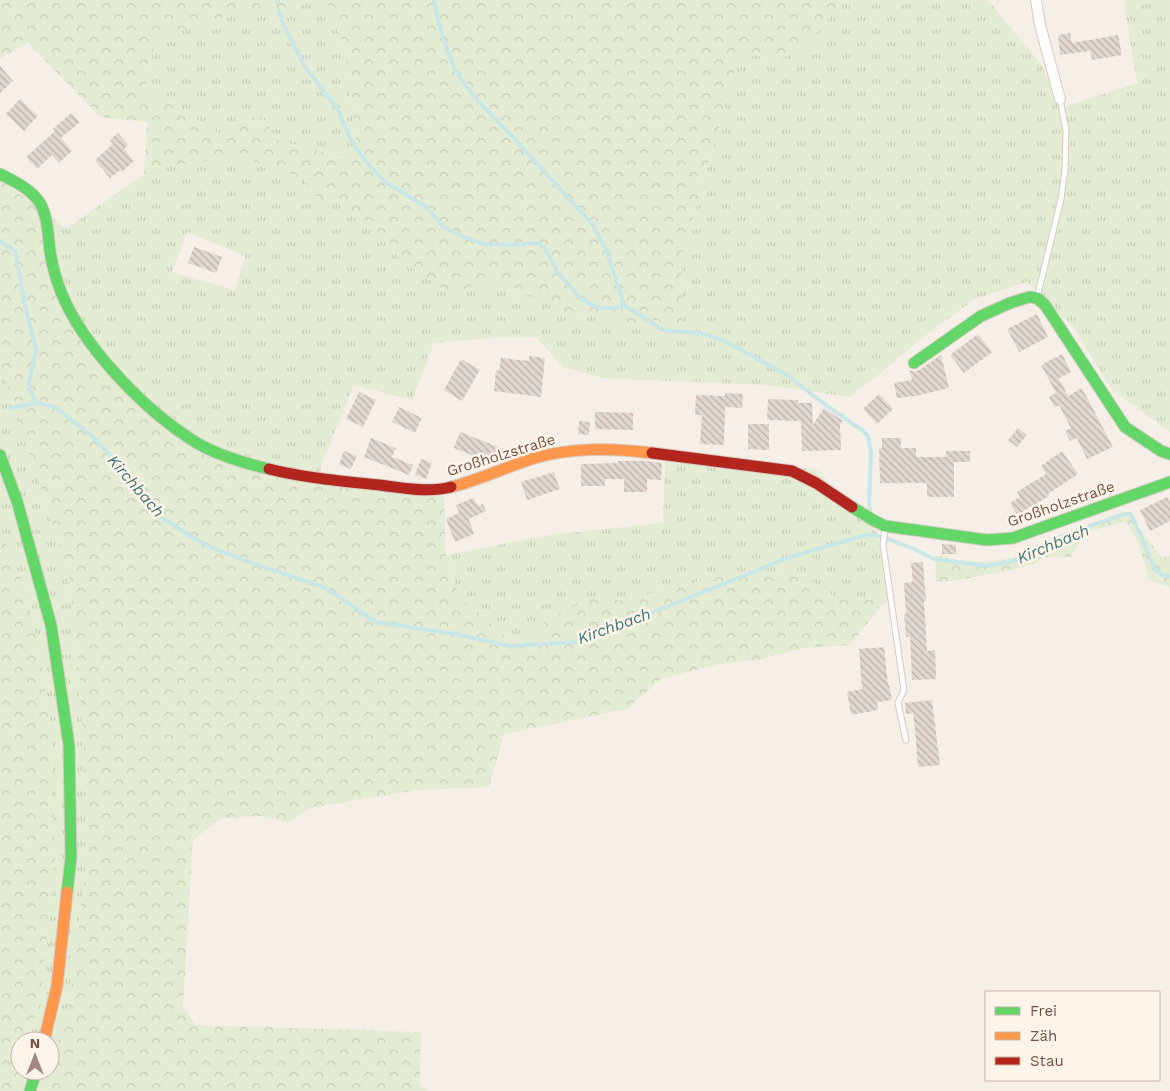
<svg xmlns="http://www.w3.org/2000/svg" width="1170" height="1091" font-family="'Work Sans',sans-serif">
<defs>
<pattern id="grass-tufts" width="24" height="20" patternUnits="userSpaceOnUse" patternTransform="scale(1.25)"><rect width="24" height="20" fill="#e4ecd3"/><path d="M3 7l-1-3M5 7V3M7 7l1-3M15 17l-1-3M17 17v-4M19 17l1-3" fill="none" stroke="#c7ccb7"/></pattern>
<pattern id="forest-crowns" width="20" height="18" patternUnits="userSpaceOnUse" patternTransform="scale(1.25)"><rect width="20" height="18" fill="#e4ecd3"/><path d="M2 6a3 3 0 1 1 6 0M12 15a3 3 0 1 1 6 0" fill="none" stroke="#c7ccb7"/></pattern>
<pattern id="building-back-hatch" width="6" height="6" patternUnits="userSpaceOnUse" patternTransform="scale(1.25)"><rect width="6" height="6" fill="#e2d6d0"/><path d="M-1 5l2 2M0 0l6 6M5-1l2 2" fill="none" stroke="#bcb0ab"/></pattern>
</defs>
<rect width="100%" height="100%" fill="#f6efe8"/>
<g fill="url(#grass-tufts)" fill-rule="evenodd">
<path d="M307 0H328V5L345 49 359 161 279 141 263 119 242 115 219 134 178 106 145 94 148 61 158 40 190 26 244 11 272 13 291 10Z"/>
<path d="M844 0H986L993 6 1041 64 1061 108 1137 83 1124 0H1170V432L1112 390 1073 327 1027 282 975 299 922 338 877 376 849 397 765 385 602 378 563 367 536 337H501L434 343 412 400 354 385 321 466 320 477 240 464 136 397 73 315 38 206 66 229 144 174 174 165 226 159 268 164 303 180 310 186 321 203 332 201 368 222 385 238 401 260 461 294 472 285 503 283 568 313 607 318 648 327 663 334 673 332 682 320V302L681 260 739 57 755 55 780 59 801 51ZM187 232 245 256 235 290 172 272Z"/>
<path d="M0 362 69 576 78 655 84 753 86 865 70 998 50 1070V1041H28L41 994 55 860 52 748 42 661 25 586 0 531Z"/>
<path d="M665 459 816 469 878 533 887 600H839L804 576 737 572 622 601 596 597 544 620 539 643 509 638 460 598 446 555 548 535 663 523Z"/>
<path d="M20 1068V1071H50L44 1091H13Z"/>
</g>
<g fill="url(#forest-crowns)">
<path d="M0 0H307L291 10 272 13 244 11 190 26 159 40 148 61 145 94 178 106 219 134 242 115 263 119 279 141 359 161 345 49 328 5V0H844L801 51 780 59 755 55 739 57 681 260 682 302V320L673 332 663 334 648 327 607 318 568 313 503 283 473 285 461 294 448 292 401 260 385 238 368 222 332 201 321 203 310 186 303 180 268 164 226 159 174 165 144 174 147 122 100 117 28 43 0 59Z"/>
<path d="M0 180 38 206 57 282 91 345 191 442 320 477 444 497 446 555 460 598 509 638 539 643 544 620 596 597 622 601 737 572 804 576 839 600H887L849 645 803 648 761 659 720 664 661 679 627 709 504 734 489 787 418 790 310 808 288 823 261 816 222 818 193 840 183 1006 195 1025 421 1032 420 1085 427 1091H44L70 998 86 865 84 753 78 655 69 576 0 362Z"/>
<path d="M1127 512 1162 558 1170 556V587L1149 580 1138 542 1126 521 1084 533 1071 557H1042L1034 564 1012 570 953 581 936 582 935 555 958 560 986 562 1018 557Z"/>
<path d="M0 531 25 586 42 661 52 748 55 860 41 994 28 1041H20V1068L13 1091H0Z"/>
</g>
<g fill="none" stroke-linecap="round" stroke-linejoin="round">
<g stroke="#c9e7e7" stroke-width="4">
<path d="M434 0 440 29 455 71 477 100 511 135 593 225 607 252 624 305 663 330 704 334 724 341 754 357 787 375 819 400 863 431 868 436 871 452 869 506 871 513"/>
<path d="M277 3 278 0"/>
<path d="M278 10 284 26 305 67 337 108 351 140 367 163 385 182 425 206 445 228 457 234 483 244 509 245 538 243 544 247 557 271 580 298 592 305 600 308H617L624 305"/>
<path d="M0 241 15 251 25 305 36 350 28 385 36 403"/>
<path d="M10 408 38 403 55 407 91 435 129 475 157 515 207 546 249 562 326 588 376 622 455 634 510 646 580 642 787 558 866 535H874L888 539 914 549 934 559 986 566 1024 559 1057 538 1124 514H1131L1143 541 1154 568 1162 575 1170 576"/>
</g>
</g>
<g fill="url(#building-back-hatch)">
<path d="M1070 33 1072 43 1118 35 1122 55 1092 60 1090 51 1060 55 1058 35Z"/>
<path d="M0 66 13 81 0 93Z"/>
<path d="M20 99 38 116 24 131 6 114Z"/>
<path d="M71 113 80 122 61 138 72 151 59 163 52 155 37 169 26 157 55 131 53 129Z"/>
<path d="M118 133 128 145 124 149 134 161 122 172 120 170 110 178 95 160 113 144 110 140Z"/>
<path d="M194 247 222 257 216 273 188 263Z"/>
<path d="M1037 314 1048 337 1019 352 1007 329Z"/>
<path d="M978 334 992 352 964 373 950 355Z"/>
<path d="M1062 354 1071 372 1059 378 1068 396 1082 388 1113 447 1087 459 1077 438 1070 441 1065 431 1071 428 1059 405 1055 408 1049 397 1056 393 1041 365Z"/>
<path d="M941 355 949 388 916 396 897 398 894 383 912 380 909 370 914 372 919 370Z"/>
<path d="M529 356 545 358 541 397 494 391 496 370 499 371 501 358 529 361Z"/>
<path d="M461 359 480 370 462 401 444 390Z"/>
<path d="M359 392 376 400 363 427 346 419Z"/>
<path d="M725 393 743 394 742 408 725 407 724 445 700 444 702 415H695L696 395 725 396Z"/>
<path d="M879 394 893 409 877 424 863 409Z"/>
<path d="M768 399 798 400V403H812L813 425 824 408 843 421 840 424 841 450 802 451 801 421 767 420Z"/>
<path d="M399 407 422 418 415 433 392 422Z"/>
<path d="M595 412 633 413V430L595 429Z"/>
<path d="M579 421 590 422 589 435 578 434Z"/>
<path d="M748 424H769V450L748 449Z"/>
<path d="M1018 428 1027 435 1017 447 1008 440Z"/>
<path d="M460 432 501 448 496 463 494 464 454 448Z"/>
<path d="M371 438 396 448 392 457 413 465 409 475 364 457Z"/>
<path d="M882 438H901V448H916V457H946V451H970V462H954V497H927V483H880L879 448H882Z"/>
<path d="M344 451 357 456 351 469 339 464Z"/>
<path d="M1062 451 1078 474 1048 494 1049 496 1017 515 1010 503 1020 497 1017 492 1046 474 1041 466Z"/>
<path d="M421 459 432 463 426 479 415 475Z"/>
<path d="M618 461H644L662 463 661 480 647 479V492H624V479H605V486H581V464L618 463Z"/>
<path d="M554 472 560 489 527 500 521 482Z"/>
<path d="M1167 497 1170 503V521L1150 531 1140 510Z"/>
<path d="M473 498 478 506 483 504 486 511 469 519 474 534 455 542 446 519 459 513 456 505Z"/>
<path d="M942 544 956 545V554H942Z"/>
<path d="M923 562 926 601H924L927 651 935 650 936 679 912 680 910 637H906L904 614H906L904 583 913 582 911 563Z"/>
<path d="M884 647 888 685H889L892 700 877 702 878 710 851 715 847 692 862 689 859 649Z"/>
<path d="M932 700 940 765 918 767 915 728 913 713 906 714 905 703Z"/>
</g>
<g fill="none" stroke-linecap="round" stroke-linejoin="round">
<defs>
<g id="lane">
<path d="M1037 298 1061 199 1065 170 1066 130 1060 99"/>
<path d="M885 527 883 545 904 690 898 703 906 740"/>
</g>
<path id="street" d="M1036 0 1040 25 1060 99"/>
<g id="fast">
<path d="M0 174C14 181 31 189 40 203 48 217 48 236 50 251 52 265 56 279 61 292 83 347 146 412 197 443 219 456 244 463 269 469"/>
<path d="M914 363 981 316 1010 303 1029 297 1037 298 1045 305 1125 427 1161 451 1170 454"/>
<path d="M0 455 17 501 51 625 69 745 71 858 67 892"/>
<path d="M852 507 873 520 885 526 987 540 1013 538 1170 482"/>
<path d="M30 1091 36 1071"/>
</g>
<g id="slow">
<path d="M451 487C479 480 504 468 531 459 571 447 611 448 652 453"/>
<path d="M44 1041 57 986 67 892"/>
</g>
<g id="jam">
<path d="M652 453 792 471 816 483 852 507"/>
<path d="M269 469C305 478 342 481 379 485 403 488 428 493 451 487"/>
</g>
</defs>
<use href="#lane" stroke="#d4cbc6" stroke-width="7"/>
<use href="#street" stroke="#d4cbc6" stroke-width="12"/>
<use href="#fast" stroke="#d5cbc5" stroke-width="13"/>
<use href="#slow" stroke="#d5cbc5" stroke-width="13"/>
<use href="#jam" stroke="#d5cbc5" stroke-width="13"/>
<use href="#lane" stroke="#fefdfc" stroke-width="5"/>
<use href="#street" stroke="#fefdfc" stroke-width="10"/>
<use href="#fast" stroke="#63d668" stroke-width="11"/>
<use href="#slow" stroke="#ff974d" stroke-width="11"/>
<use href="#jam" stroke="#b3261e" stroke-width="11"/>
</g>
<g text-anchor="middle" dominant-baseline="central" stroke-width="5" stroke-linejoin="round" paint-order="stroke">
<g font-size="15" fill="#745348" stroke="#fff4e8">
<text transform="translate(501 455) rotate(-17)">Großholzstraße</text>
<text transform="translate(1061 504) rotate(-19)">Großholzstraße</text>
</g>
<g font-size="16" font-style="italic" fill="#3c767a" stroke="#fff4e8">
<text transform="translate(136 486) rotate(49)">Kirchbach</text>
<text transform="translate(1053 544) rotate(-23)">Kirchbach</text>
<text transform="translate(614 626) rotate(-20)">Kirchbach</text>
</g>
</g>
<rect x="985" y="991" width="175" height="90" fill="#fff4e8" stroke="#c7b4a8"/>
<rect x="995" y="1007" width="25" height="8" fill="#63d668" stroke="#c7b4a8"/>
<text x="1030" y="1016" font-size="15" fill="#745348">Frei</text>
<rect x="995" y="1032" width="25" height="8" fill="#ff974d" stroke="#c7b4a8"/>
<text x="1030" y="1041" font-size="15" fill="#745348">Zäh</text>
<rect x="995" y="1057" width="25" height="8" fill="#b3261e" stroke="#c7b4a8"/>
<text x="1030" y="1066" font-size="15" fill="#745348">Stau</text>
<g transform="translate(35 1056)"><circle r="24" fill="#fff4e8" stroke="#c7b4a8"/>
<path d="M0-4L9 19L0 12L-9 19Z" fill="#a28a80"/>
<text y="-8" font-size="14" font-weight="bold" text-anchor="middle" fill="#745348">N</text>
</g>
</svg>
